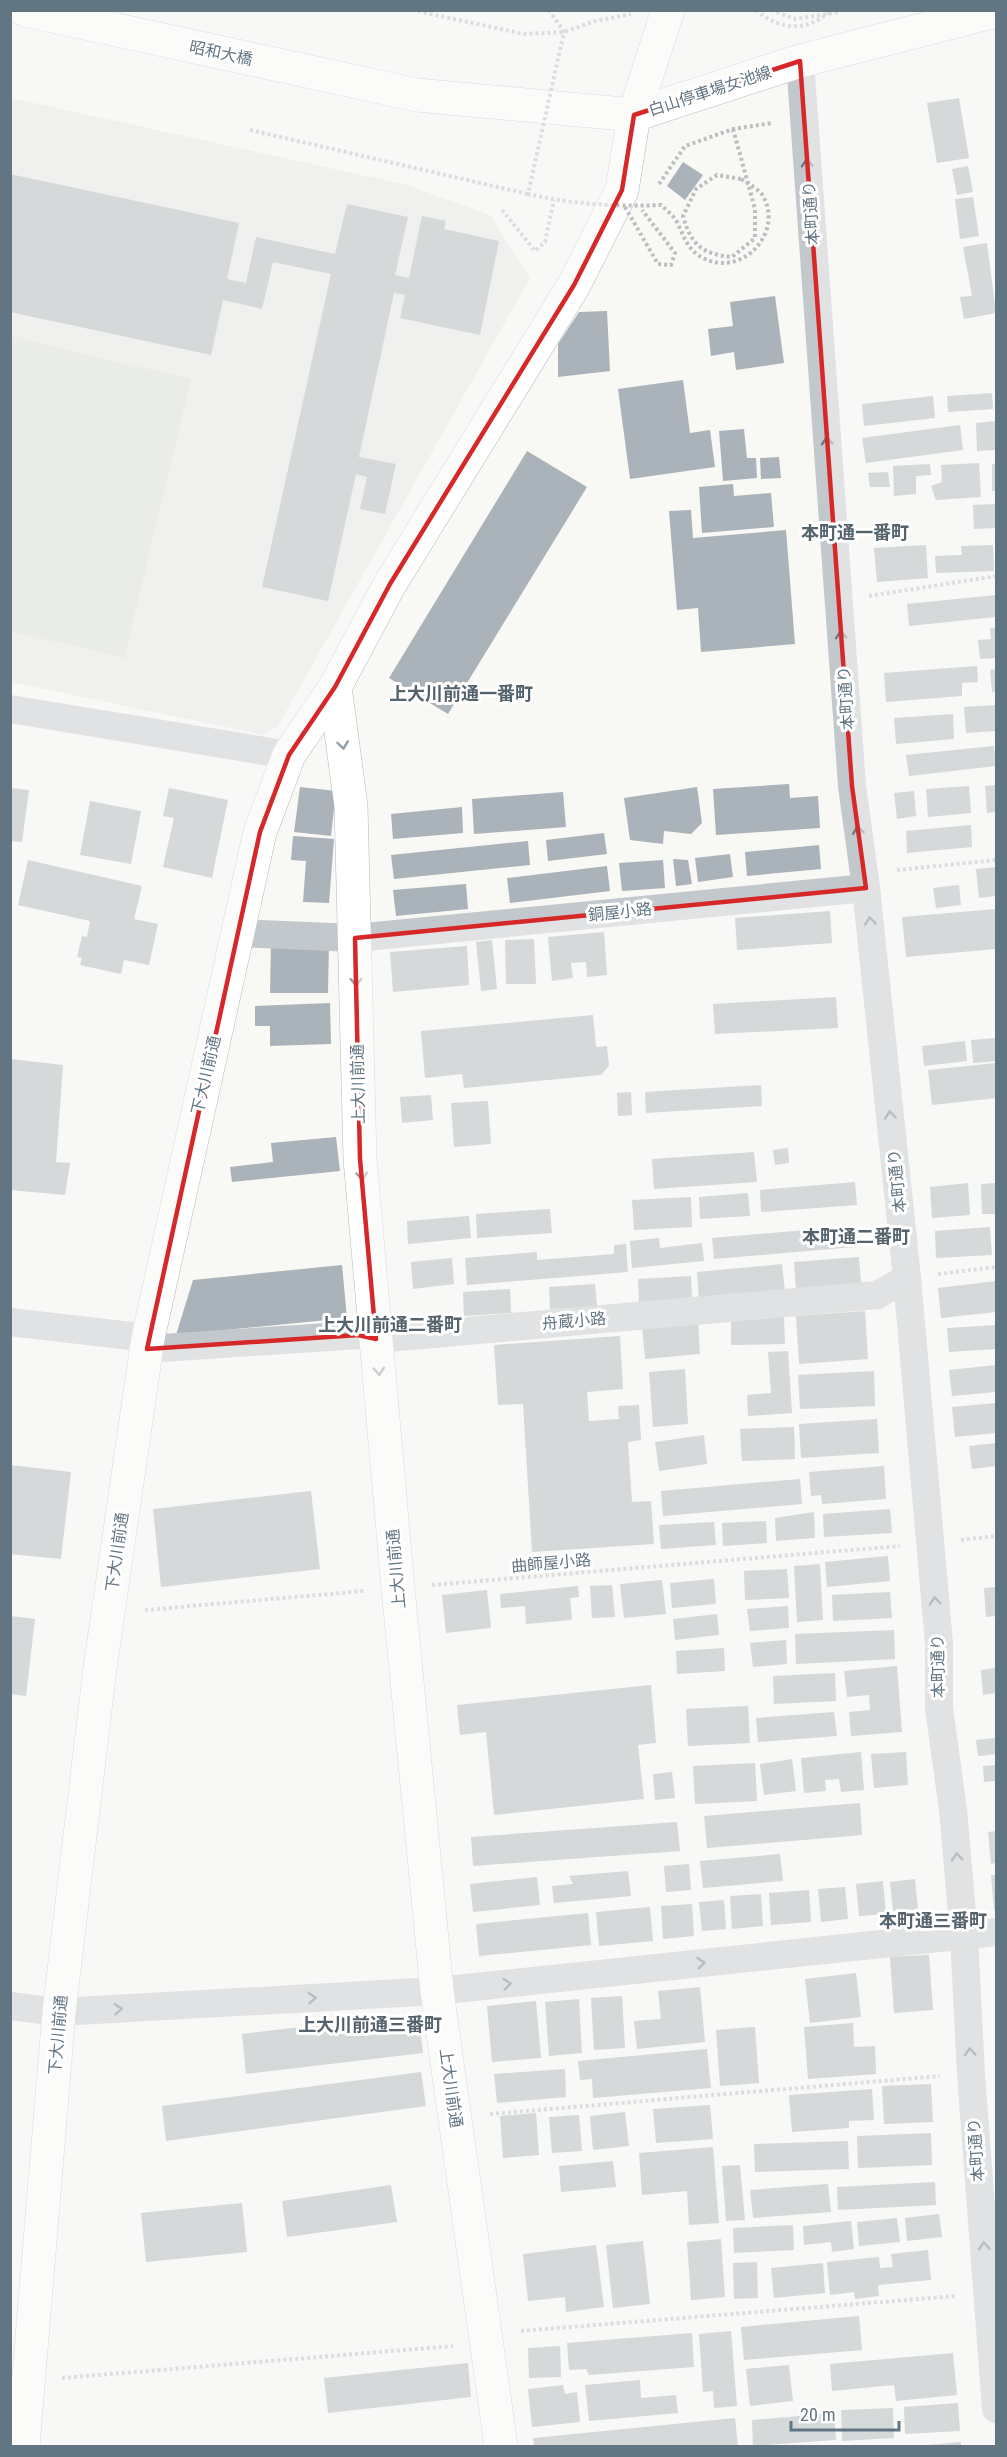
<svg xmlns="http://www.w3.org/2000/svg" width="1007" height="2457" font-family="'Roboto Condensed','Noto Sans JP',sans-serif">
<rect width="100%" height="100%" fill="#f8f8f5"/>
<path fill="#e6e7e6" d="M11 98 407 185 490 215 530 278 278 726 264 735 11 682Z"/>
<path fill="#d8ded4" d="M11 337 191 379 124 658 11 631Z"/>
<g fill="#aab3b9">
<path d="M959 98 969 158 937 163 927 103Z"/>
<path d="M683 162 703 175 685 200 667 186Z"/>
<path d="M968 166 973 192 957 195 952 169Z"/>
<path d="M10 174 239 223 227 279 246 283 256 237 335 254 347 204 408 217 395 275 409 278 422 216 446 221 444 229 499 241 480 335 400 318 405 295 394 293 359 457 396 464 385 514 360 509 367 477 356 474 328 601 262 587 331 274 273 262 262 309 223 300 211 355 10 312Z"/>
<path d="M973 197 979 236 960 239 955 199Z"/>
<path d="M987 243 996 313 964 319 960 297 972 296 963 247Z"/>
<path d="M775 296 784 363 736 370 734 352 711 356 708 329 733 326 730 302Z"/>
<path d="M607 311 610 371 558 377V344L579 312Z"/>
<path d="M683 380 690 433 710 430 715 467 630 479 618 389Z"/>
<path d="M992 393 993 409 948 412 947 396Z"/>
<path d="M933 396 935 418 864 426 862 404Z"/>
<path d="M996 421V450L977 451 976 423Z"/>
<path d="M960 425 963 450 866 463 862 438Z"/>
<path d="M744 429 747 458H756L757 478 723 481 719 431Z"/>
<path d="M527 451 587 487 448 714 389 678Z"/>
<path d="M779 457 781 478 761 479 760 458Z"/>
<path d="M979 463 981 497 936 500 931 486 942 482 941 465Z"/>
<path d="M930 464 931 475 916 476V494L894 496 893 466Z"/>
<rect x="992" y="464" width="4" height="27"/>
<path d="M888 472 890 487H870L868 473Z"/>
<path d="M733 484 734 496 771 493 774 527 702 533 699 487Z"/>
<path d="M996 504V528L974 529 973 505Z"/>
<path d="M691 510 693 538 786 530 795 644 701 652 698 608 677 610 669 511Z"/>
<path d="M926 545 928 578 877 582 874 548Z"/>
<path d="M993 545 994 571 936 573 935 556 962 555 961 546Z"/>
<path d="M996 595V617L909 626 907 604Z"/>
<path d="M990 628H996V658L980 659 978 640 991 639Z"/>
<path d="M977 666 978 682 962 683V696L886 702 884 673Z"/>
<path d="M996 669V691L992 692 990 670Z"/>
<path d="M996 705V731L966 733 964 707Z"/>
<path d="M953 714 954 739 896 744 894 718Z"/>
<path d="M994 746 996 766 909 776 906 755Z"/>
<path d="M789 784 790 798 818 796 820 828 716 835 713 789Z"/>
<path d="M996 785V812L987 813 985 786Z"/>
<path d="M969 786 971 813 928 817 926 789Z"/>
<path d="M300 787 336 791 331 836 294 832Z"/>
<path d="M697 787 702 823 691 834 664 831 663 844 630 840 624 798Z"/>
<path d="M10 788 29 790 22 842 10 841Z"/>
<path d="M169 788 228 800 212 878 163 867 174 818 163 816Z"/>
<path d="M914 791 916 816 897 819 894 793Z"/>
<path d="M563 792 566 827 474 834 472 799Z"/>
<path d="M90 801 141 811 131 864 80 855Z"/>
<path d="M462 807 463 833 393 839 391 814Z"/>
<path d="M971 825 972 847 907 853 906 831Z"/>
<path d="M604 833 607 854 548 861 546 840Z"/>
<path d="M293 836 334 839 329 903 303 902 306 861 291 860Z"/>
<path d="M528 841 530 865 394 879 391 855Z"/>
<path d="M819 845 821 869 747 876 745 852Z"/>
<path d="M730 854 733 877 698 882 695 858Z"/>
<path d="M673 859 688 860 692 884 676 886Z"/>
<path d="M28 860 142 886 134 919 158 924 149 965 124 960 121 974 80 965 82 958 77 957 82 936 87 937 90 921 18 905Z"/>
<path d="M663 860 665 888 622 891 619 863Z"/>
<path d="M607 866 610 891 510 903 507 878Z"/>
<path d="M996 867V896L979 898 976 869Z"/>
<path d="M466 884 468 909 396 916 393 890Z"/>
<path d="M959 885 961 905 936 908 933 888Z"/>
<path d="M996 909V949L906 957 902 917Z"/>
<path d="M830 911 832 943 737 950 735 918Z"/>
<path d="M604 932 607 975 587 977 586 962 571 963 573 978 552 981 548 937Z"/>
<path d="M534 939 536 984H506L505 940Z"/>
<path d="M492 940 497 989 481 991 476 942Z"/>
<path d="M271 943H329L328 993H270Z"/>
<path d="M467 946 469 985 393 992 390 952Z"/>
<path d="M836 997 838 1028 715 1034 713 1004Z"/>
<path d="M330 1003 331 1044 270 1046V1026H255V1006Z"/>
<path d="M593 1015 596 1047 607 1046 609 1066 601 1075 464 1088 462 1074 425 1078 421 1031Z"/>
<path d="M996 1038V1061L973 1063 971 1040Z"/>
<path d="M965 1041 967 1061 924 1066 922 1046Z"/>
<path d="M10 1059 63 1065 56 1162 70 1163 65 1195 10 1190Z"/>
<path d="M996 1063V1098L932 1105 928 1070Z"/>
<path d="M761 1085 762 1106 646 1113 645 1092Z"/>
<path d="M631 1092 632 1115 618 1116 617 1093Z"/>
<path d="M431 1095 433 1120 402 1123 400 1097Z"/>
<path d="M488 1101 491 1144 454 1147 451 1103Z"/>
<path d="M336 1137 340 1171 232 1182 230 1167 273 1162 271 1143Z"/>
<path d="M788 1148 789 1163 775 1165 773 1150Z"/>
<path d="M754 1152 757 1182 654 1189 652 1159Z"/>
<path d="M855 1182 857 1205 761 1212 760 1190Z"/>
<path d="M968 1183 970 1215 932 1218 930 1187Z"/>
<path d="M996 1183V1214H982L981 1184Z"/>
<path d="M748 1193 750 1216 700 1219 699 1197Z"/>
<path d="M691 1197 692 1227 634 1230 632 1200Z"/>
<path d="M550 1209 552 1233 477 1238 476 1214Z"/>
<path d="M469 1216 471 1238 408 1244 407 1221Z"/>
<path d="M853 1226 855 1247 714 1259 712 1238Z"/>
<path d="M990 1227 992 1255 936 1258 935 1231Z"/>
<path d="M659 1238 660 1248 702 1243 704 1261 632 1268 630 1241Z"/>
<path d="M626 1244 628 1272 467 1285 465 1258 537 1252V1260L614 1254V1245Z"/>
<path d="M859 1257 861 1284 796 1289 794 1262Z"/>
<path d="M452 1258 454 1284 413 1289 411 1262Z"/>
<path d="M782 1264 785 1292 699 1299 697 1272Z"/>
<path d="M342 1265 347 1318 176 1335 193 1280Z"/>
<path d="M691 1276 692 1300 639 1303 638 1279Z"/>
<path d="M996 1281V1312L941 1318 938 1288Z"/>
<path d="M595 1284 597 1307 550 1309 549 1287Z"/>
<path d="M510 1289 511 1313 464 1316 463 1292Z"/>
<path d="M865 1311 868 1359 799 1364 796 1316Z"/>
<path d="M784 1317 785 1344 731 1345V1318Z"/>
<path d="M698 1321 700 1354 645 1359 642 1326Z"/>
<path d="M996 1325V1349L949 1352 947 1328Z"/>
<path d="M620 1336 623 1389 587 1392 589 1421 619 1419 618 1406 639 1405 641 1440 628 1442 632 1502 651 1501 654 1544 532 1552 523 1404 498 1405 494 1345Z"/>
<path d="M788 1351 792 1413 748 1416 747 1395 771 1393 768 1352Z"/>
<path d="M996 1365V1392L952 1396 949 1370Z"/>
<path d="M685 1369 688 1424 653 1427 649 1372Z"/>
<path d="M874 1371 875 1406 800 1409 798 1375Z"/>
<path d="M996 1403V1433L955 1437 952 1407Z"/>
<path d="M877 1419 879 1453 801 1458 799 1424Z"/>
<path d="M794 1427 795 1459 742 1461 740 1429Z"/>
<path d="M704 1435 707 1464 659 1471 655 1442Z"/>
<path d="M996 1443V1466L972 1469 969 1446Z"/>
<path d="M10 1465 71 1472 61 1559 10 1554Z"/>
<path d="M884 1466 886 1499 822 1504 821 1495 811 1496 809 1472Z"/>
<path d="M800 1479 802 1504 663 1516 661 1491Z"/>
<path d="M311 1491 320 1569 161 1587 153 1509Z"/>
<path d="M890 1509 892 1533 824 1537 823 1514Z"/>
<path d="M814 1512 815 1538 776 1541 775 1518Z"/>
<path d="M766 1521 767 1543 723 1546 722 1523Z"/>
<path d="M714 1522 716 1545 661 1549 659 1525Z"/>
<path d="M888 1556 890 1581 827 1587 825 1562Z"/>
<path d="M820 1564 823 1620 797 1622 794 1566Z"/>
<path d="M787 1569 789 1598 745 1600 744 1571Z"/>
<path d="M714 1579 716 1604 672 1608 670 1583Z"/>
<path d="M662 1580 666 1614 624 1618 620 1584Z"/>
<path d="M612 1585 615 1617 592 1618 590 1586Z"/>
<path d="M578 1586 579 1597 570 1598 572 1620 526 1624 525 1606 501 1608 500 1594Z"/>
<path d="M996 1587V1616L986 1617 984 1588Z"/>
<path d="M487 1590 491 1628 446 1633 442 1595Z"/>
<path d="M890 1592 892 1618 833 1621 832 1595Z"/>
<path d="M788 1606 789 1628 750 1631 747 1609Z"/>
<path d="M717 1614 719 1635 675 1640 673 1619Z"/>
<path d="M10 1616 35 1619 26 1696 10 1694Z"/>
<path d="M894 1630 895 1659 796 1664 795 1634Z"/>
<path d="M786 1640 787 1664 753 1667 750 1643Z"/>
<path d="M724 1648 725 1671 677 1674 676 1651Z"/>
<path d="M897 1666 902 1732 851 1736 849 1712 870 1710 869 1695 847 1697 844 1671Z"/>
<path d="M996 1668V1693L983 1695 981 1670Z"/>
<path d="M835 1673 836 1701 774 1704 773 1676Z"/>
<path d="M651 1685 656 1743 638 1745 644 1799 494 1815 486 1732 460 1735 457 1705Z"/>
<path d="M748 1706 750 1743 688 1746 686 1709Z"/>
<path d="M834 1712 837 1736 758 1742 756 1718Z"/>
<path d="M996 1738V1754L978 1756 976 1740Z"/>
<path d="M861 1752 864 1790 841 1792 839 1779 825 1780 826 1791 804 1793 801 1758Z"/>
<path d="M906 1752 908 1785 874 1788 871 1754Z"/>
<path d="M792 1759 796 1791 764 1795 760 1764Z"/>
<path d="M755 1763 757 1801 695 1804 693 1766Z"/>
<path d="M996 1765V1781L984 1782 983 1766Z"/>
<path d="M672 1772 675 1798 655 1800 653 1774Z"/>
<path d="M860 1803 862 1835 707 1848 704 1816Z"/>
<path d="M677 1822 680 1851 473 1866 471 1837Z"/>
<path d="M996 1831V1863L991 1864 988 1832Z"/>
<path d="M780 1854 783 1881 703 1888 700 1861Z"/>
<path d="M689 1864 691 1890 666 1892 664 1866Z"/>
<path d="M628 1871 631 1896 554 1903 552 1886 573 1884 569 1876Z"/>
<path d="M991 1875H996V1910H994Z"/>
<path d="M537 1877 540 1905 473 1912 470 1884Z"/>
<path d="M915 1879 918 1909 893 1911 890 1882Z"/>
<path d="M883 1881 886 1914 859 1916 856 1884Z"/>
<path d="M845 1887 848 1919 821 1922 818 1889Z"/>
<path d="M809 1890 811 1922 771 1925 769 1893Z"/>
<path d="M761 1894 763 1926 732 1929 730 1896Z"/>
<path d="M724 1900 726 1929 702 1931 699 1902Z"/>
<path d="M692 1904 694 1936 663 1939 661 1906Z"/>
<path d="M650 1907 653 1941 599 1946 596 1912Z"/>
<path d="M588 1913 591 1945 479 1956 476 1924Z"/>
<path d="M929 1955 933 2010 894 2013 890 1957Z"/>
<path d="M856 1973 861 2017 810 2023 805 1979Z"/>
<path d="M700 1987 705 2042 637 2049 634 2021 661 2019 658 1991Z"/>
<path d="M622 1996 625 2048 594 2050 591 1998Z"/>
<path d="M579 1999 582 2053 549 2056 545 2002Z"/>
<path d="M536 2001 541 2058 492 2062 487 2006Z"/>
<path d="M418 2013 423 2053 246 2074 242 2034Z"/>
<path d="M853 2023 854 2047 875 2046 876 2074 808 2079 804 2027Z"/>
<path d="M755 2027 759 2083 720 2086 716 2030Z"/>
<path d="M707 2049 711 2088 593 2098 592 2079 580 2080 578 2061Z"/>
<path d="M565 2069 566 2097 497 2103 494 2074Z"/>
<path d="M421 2072 426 2106 166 2141 162 2106Z"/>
<path d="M931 2084 933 2122 884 2124 882 2086Z"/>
<path d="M872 2089 874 2120 849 2121V2128L792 2132 789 2095Z"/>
<path d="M710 2105 713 2139 656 2143 653 2109Z"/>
<path d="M625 2112 629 2146 593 2150 590 2116Z"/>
<path d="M536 2113 539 2155 503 2158 500 2116Z"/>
<path d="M579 2115 582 2151 552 2153 549 2117Z"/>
<path d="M931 2133 932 2165 858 2168 857 2136Z"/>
<path d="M848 2141 849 2169 755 2172 754 2144Z"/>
<path d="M713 2147 719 2223 689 2225 687 2191 642 2195 639 2153Z"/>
<path d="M613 2161 616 2187 561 2192 559 2166Z"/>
<path d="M740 2165 745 2220 726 2221 722 2166Z"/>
<path d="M935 2182 936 2205 838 2210 837 2187Z"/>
<path d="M828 2184 831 2212 753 2218 750 2190Z"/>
<path d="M391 2185 397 2222 287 2237 282 2201Z"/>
<path d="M242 2203 247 2252 146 2262 141 2213Z"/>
<path d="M939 2214 942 2237 907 2241 905 2218Z"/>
<path d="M897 2218 900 2242 859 2246 857 2222Z"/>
<path d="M851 2221 854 2249 832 2252 831 2242 804 2245 803 2226Z"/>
<path d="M793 2225 794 2250 734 2253 733 2228Z"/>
<path d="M721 2239 725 2297 691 2300 687 2242Z"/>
<path d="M643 2241 650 2304 613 2308 606 2245Z"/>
<path d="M596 2245 604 2307 566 2312 565 2297 528 2301 523 2254Z"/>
<path d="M928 2250 931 2280 878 2285 879 2296 855 2299 854 2292 830 2295 827 2262 879 2257 880 2268 893 2267 891 2254Z"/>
<path d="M757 2262 758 2298 734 2299 733 2263Z"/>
<path d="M823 2263 825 2293 774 2298 771 2268Z"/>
<path d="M859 2316 862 2350 744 2360 741 2327Z"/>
<path d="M731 2331 737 2406 714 2408 713 2391 703 2392 699 2334Z"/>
<path d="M692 2333 694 2367 589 2375 586 2369 569 2370 567 2343Z"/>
<path d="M560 2346 561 2377 529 2378 528 2348Z"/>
<path d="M953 2353 957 2395 896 2401 894 2385 832 2391 830 2364Z"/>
<path d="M468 2363 471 2397 328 2413 324 2378Z"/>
<path d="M789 2365 793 2401 750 2406 746 2369Z"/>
<path d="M640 2380 641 2398 676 2395 678 2413 589 2421 585 2385Z"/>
<path d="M563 2385 565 2394 577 2392 580 2422 532 2427 528 2389Z"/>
<path d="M958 2403 960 2431 905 2434 904 2407Z"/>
<path d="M893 2408 894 2438 842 2441 841 2410Z"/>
<path d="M834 2413 836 2440 753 2446 752 2420Z"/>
<path d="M735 2418 738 2446H534L533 2438Z"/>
<path d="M961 2442V2446H927V2445Z"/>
</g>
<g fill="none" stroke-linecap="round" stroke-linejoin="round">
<defs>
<g id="secondary">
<path d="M25 10 417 95 634 115 800 61 996 11"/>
<path d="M335 687 351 806 360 1159 398 1588 437 1991 501 2446"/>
<path d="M23 2446 59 2012 100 1668 148 1338 260 832 289 755 335 687 390 584 574 285 622 190 634 115 668 10"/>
</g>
</defs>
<use href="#secondary" stroke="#b3babf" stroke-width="34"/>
<g stroke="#bbbfc1" stroke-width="4" stroke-dasharray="3 3" stroke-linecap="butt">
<path d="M412 10 524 34 564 32 595 21 631 14"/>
<path d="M771 10 795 19 839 12"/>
<path d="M733 129 755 209V238L732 257C702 254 691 245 683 216L696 189 717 175 741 179"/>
<path d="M250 130 528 194"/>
<path d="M659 184 685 146 733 129 772 123"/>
<path d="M502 210 535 251 545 242 554 200"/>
<path d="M869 596 996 576"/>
<path d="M897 870 996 860"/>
<path d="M938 1274 996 1267"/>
<path d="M961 1540 996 1536"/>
<path d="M432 1585 900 1546"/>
<path d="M145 1610 364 1591"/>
<path d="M490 2114 940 2076"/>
<path d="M521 2331 956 2296"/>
<path d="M62 2378 453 2346"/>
</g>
<g stroke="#c3c8cc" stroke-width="28">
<path d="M800 61 852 786 866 888 907 1278 939 1643V1708L953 1810 964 1935 971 2074 996 2409"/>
<path d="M10 709 289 755"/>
<path d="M238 933 355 938 866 888"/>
<path d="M10 1322 148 1338"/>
<path d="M147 1349 358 1335 376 1339 877 1295 907 1278"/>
<path d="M10 2006 59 2012 437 1991 996 1932"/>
</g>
<use href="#secondary" stroke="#fff" stroke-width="33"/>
<g stroke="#bbbfc1" stroke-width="4" stroke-dasharray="3 3" stroke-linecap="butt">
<path d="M549 10 564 32 528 194C571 204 616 207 661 205 666 210 673 215 677 222 684 236 687 250 703 258 742 278 784 233 763 196 759 189 747 183 741 179"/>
<path d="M756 10C781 31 807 32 832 10"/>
<path d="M625 207 658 264 671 265 675 253 642 210"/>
</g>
</g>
<defs><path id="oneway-chevron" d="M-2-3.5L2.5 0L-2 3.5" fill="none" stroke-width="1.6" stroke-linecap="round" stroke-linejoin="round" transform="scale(1.5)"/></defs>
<g stroke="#677986">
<use href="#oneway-chevron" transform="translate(807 163) rotate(-94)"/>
<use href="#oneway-chevron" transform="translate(827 441) rotate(-94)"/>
<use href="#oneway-chevron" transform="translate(841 635) rotate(-94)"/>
<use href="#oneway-chevron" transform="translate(858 830) rotate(-98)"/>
<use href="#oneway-chevron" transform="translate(870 921) rotate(-96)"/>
<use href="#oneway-chevron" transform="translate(890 1115) rotate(-96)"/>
<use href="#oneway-chevron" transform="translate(935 1601) rotate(-95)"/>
<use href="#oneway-chevron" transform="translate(957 1857) rotate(-95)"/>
<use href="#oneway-chevron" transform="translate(701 1963) rotate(-6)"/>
<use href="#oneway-chevron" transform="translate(507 1984) rotate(-6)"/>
<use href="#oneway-chevron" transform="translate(312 1998) rotate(-3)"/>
<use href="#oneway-chevron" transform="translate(118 2009) rotate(-3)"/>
<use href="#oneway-chevron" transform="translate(970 2052) rotate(-93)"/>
<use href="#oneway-chevron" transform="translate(984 2246) rotate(-94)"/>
</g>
<g stroke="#919ea8">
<use href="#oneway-chevron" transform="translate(343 745) rotate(82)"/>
<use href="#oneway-chevron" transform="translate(356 982) rotate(89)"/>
<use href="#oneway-chevron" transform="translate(362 1176) rotate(85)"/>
<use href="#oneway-chevron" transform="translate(379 1371) rotate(85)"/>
</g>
<path d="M0 0H1007V2457H0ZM800 61 852 786 866 888 355 938 360 1159 376 1339 358 1335 147 1349 260 832 289 755 335 687 390 584 574 285 622 190 634 115Z" fill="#f8f8f5" fill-opacity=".55" fill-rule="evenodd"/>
<path fill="none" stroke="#d62828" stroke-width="4.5" stroke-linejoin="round" d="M800 61 852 786 866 888 355 938 360 1159 376 1339 358 1335 147 1349 260 832 289 755 335 687 390 584 574 285 622 190 634 115Z"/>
<g text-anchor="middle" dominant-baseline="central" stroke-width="6" stroke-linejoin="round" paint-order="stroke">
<g font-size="16" fill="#627582" stroke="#fff">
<text transform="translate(221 53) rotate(12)">昭和大橋</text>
<text transform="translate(710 91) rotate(-18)">白山停車場女池線</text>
<text transform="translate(811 213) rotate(-94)">本町通り</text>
<text transform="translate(846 698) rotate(-94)">本町通り</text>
<text transform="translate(620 912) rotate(-6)">銅屋小路</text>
<text transform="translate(206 1075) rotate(-77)">下大川前通</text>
<text transform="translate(358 1084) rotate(-91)">上大川前通</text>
<text transform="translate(897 1181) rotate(-96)">本町通り</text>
<text transform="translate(574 1321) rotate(-5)">舟蔵小路</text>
<text transform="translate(117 1552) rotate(-82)">下大川前通</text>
<text transform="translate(551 1563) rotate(-5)">曲師屋小路</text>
<text transform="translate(396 1569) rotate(-95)">上大川前通</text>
<text transform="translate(938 1666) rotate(-91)">本町通り</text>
<text transform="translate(58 2035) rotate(-85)">下大川前通</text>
<text transform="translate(451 2088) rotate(82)">上大川前通</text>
<text transform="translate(976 2150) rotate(-94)">本町通り</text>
</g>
<g font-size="18" font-weight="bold" fill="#54636c" stroke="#fff">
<text x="855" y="532">本町通一番町</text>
<text x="461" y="693">上大川前通一番町</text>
<text x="856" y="1236">本町通二番町</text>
<text x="390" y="1324">上大川前通二番町</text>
<text x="933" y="1920">本町通三番町</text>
<text x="370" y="2024">上大川前通三番町</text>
</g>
</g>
<rect width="1007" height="2457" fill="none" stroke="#627582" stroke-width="24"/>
<path d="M791 2421v9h108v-9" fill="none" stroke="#627582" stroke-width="3"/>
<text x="800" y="2421" font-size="18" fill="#627582" stroke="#ffffff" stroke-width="4.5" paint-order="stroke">20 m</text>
</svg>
